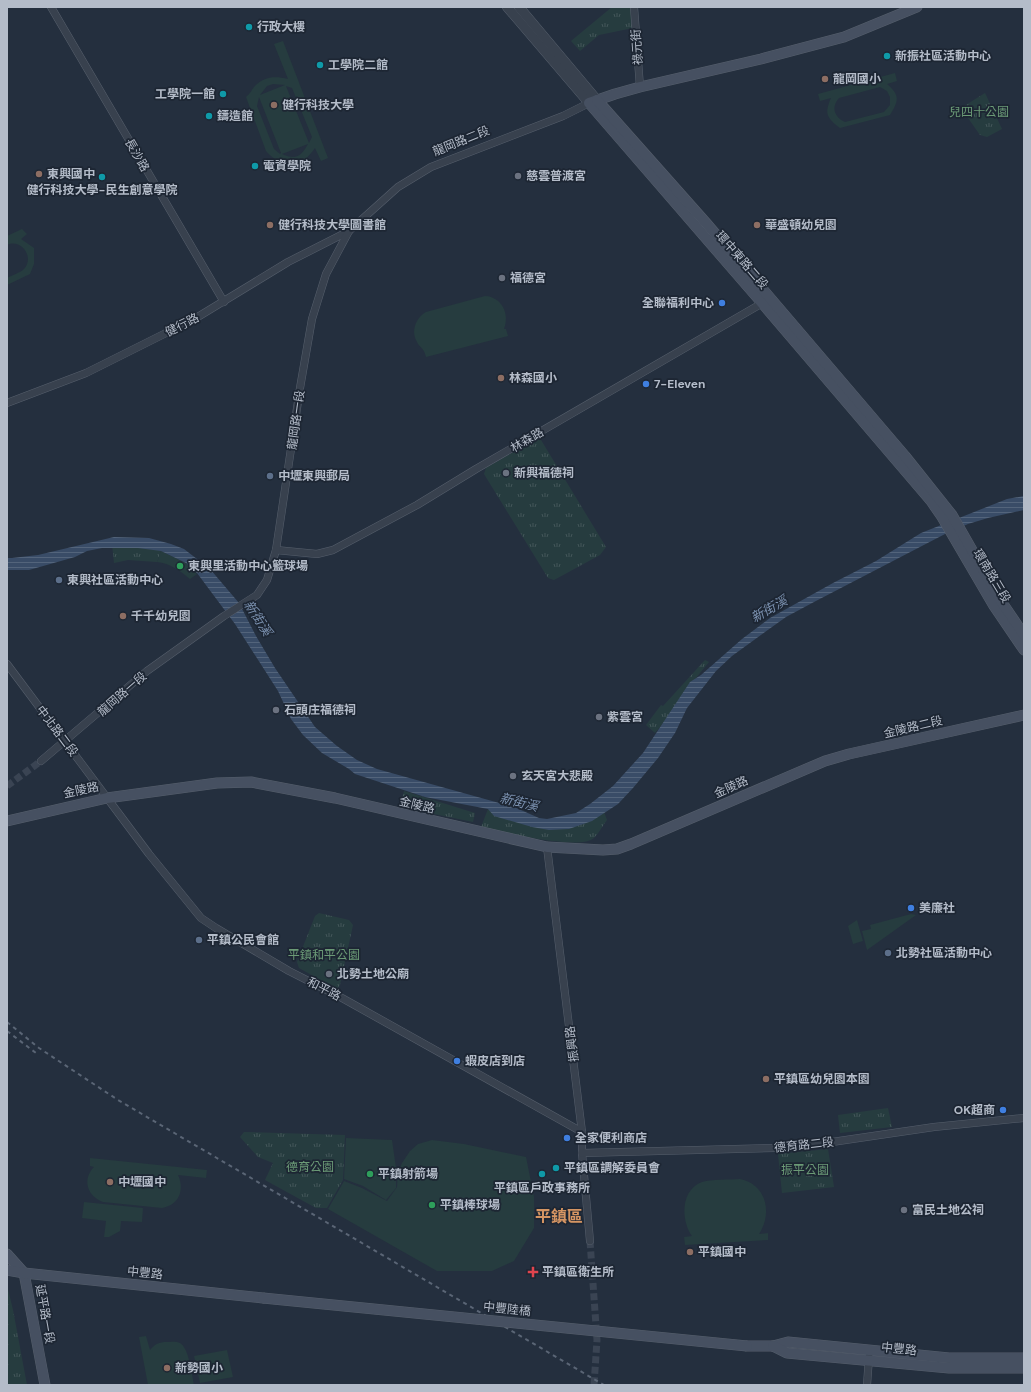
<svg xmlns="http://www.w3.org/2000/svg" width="1031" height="1392" font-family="'DM Sans','Noto Sans TC',sans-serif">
<defs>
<pattern id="park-tufts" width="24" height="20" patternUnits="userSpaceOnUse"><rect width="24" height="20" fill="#263c3f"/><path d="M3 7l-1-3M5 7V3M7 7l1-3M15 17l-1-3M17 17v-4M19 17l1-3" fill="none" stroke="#435659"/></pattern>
<pattern id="water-rules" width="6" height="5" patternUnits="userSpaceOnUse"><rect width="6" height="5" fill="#394c67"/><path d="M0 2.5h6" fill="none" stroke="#53647b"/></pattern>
</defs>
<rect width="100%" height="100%" fill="#242f3e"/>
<g fill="#263c3f" fill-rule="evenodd">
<path d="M283 41 328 158 321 161 315 148C312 152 308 157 304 160 292 169 274 161 266 151L246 97C250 94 251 91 254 87 264 76 275 76 288 79L274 44ZM273 84 285 85 260 95 267 86ZM286 86 292 88 312 137 309 143ZM259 97 281 153 280 154 274 149 257 106ZM308 144C301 157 295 160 282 154Z"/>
<path d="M895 73 897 81 887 84C900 95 899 101 890 115L840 128C827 118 824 114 831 98L820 101 818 94ZM880 87 887 91 890 97V105L884 112 845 122C834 117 831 107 839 98Z"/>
<path d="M22 229 27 234 21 239 34 248V264L30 274 7 285V278C12 275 20 273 24 269 35 257 21 238 7 245V236Z"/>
<path d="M485 296C502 297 510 314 504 329H506L508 336 426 357C424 347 419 348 416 340 411 329 417 317 426 312Z"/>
<path d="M161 551 186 563 197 574 190 579C180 571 170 563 157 562Z"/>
<path d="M911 914 916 915 867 950 862 931 871 929 870 925Z"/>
<path d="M857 920 863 941 853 944 848 926Z"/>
<path d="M346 1138 392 1140 396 1168V1188L386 1200 363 1186 344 1179Z"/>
<path d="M432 1140 464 1144 526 1157 534 1197V1228L514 1261 492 1271H437L328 1209 344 1181 362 1188 387 1201 397 1187 398 1172 402 1163 410 1151 418 1144Z"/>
<path d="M90 1158 207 1170 206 1178 178 1175C185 1190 179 1205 162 1208L103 1202C87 1196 82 1179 94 1167L90 1166Z"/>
<path d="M740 1179C766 1184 773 1213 759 1234L768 1233V1240L685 1245 684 1237 692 1236C681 1221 680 1190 702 1182 712 1179 729 1180 740 1179Z"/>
<path d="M84 1202 143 1208 142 1222 121 1221 120 1231 109 1237H104L106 1221 82 1218Z"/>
<path d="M146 1336 150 1350C155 1344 159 1342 167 1342 170 1342 176 1341 180 1343 189 1348 192 1375 194 1385H148L139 1337Z"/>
<path d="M227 1350 233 1377 200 1383 194 1356Z"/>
</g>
<g fill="url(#park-tufts)">
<path d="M612 7H631L633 28 599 35 580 51 571 41Z"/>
<path d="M985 93 1002 129 987 137 980 135 961 108Z"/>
<path d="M536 439 541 440 606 547 600 555 554 580 548 578 484 474 486 468Z"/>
<path d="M131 543 161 551 157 562 128 560 114 563 112 544Z"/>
<path d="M705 660 709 662 682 695 669 716 655 733 646 725 661 705 663 706Z"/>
<path d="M404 791 475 813 473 822 400 807Z"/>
<path d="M488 809 534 825 603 809 607 820C603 825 599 833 594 838 580 851 500 832 481 827Z"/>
<path d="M319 913 349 920 353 925 340 985 337 989 299 968 297 962 315 916Z"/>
<path d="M888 1108 892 1127 840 1133 838 1115Z"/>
<path d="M244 1132 345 1135 343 1180 327 1208H316L265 1180 273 1163 258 1157 240 1137Z"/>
<path d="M828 1149 834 1187 782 1193 778 1154Z"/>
<path d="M7 1285 13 1310 27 1385H7Z"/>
</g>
<path fill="url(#water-rules)" d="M1024 496V510L988 518 968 524 945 534 814 602 786 617 765 632 732 656 716 671 687 708 675 733 658 758 633 788 618 804 592 821 569 829 549 830 532 827 494 816 488 809 425 797 355 774 349 769 322 753 303 735 291 719 278 691 235 624 197 573 186 563 161 551 138 548H102L87 551 75 557 29 570H7V558H12L38 555 114 537 149 538 171 544 184 549 210 569 239 603 256 636 275 668 315 727 337 746 357 760 377 769 514 807 539 818 547 819 576 813 590 804 613 786 643 753 690 682 701 675 742 639 770 618 833 583 876 561 921 533 1007 499Z"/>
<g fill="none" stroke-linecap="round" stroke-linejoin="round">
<g stroke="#3a4453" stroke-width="7" stroke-dasharray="7 3.5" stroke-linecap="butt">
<path d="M7 786 41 761"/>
<path d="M590 1241 597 1340 594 1385"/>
</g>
<defs>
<g id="minor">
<path d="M51 7 224 302"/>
<path d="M634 7 640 87"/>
<path d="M7 403 86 373 196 318 288 262 349 231 398 187 431 167 563 116 589 103"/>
<path d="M276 550 317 554 333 550 417 505 476 469 766 301"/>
<path d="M7 664 149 854 201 918 216 928 289 971 342 998 582 1132"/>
<path d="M41 761 147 671 224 616 257 595 267 580 276 550 300 388 312 319 326 274 349 231"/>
<path d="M547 847 582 1132V1153L590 1241"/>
<path d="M582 1153 775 1148 832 1142 934 1127 1024 1118"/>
<path d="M867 1385 869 1357"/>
</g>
<g id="tertiary">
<path d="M507 7 589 103"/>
<path d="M519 7 597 100"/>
</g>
<g id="secondary">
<path d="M917 7 844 37 761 59 640 87 615 94 589 103 762 303 931 501 942 517 994 606 1024 650"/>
<path d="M597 100 707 224 905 456 952 515 1001 601 1024 635"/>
<path d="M7 821 107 798 217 783 251 782 335 798 547 847 603 850 617 849 631 844 825 761 849 754 1024 715"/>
<path d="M7 1254 24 1273 45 1385"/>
<path d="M7 1270 24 1273 263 1298"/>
<path d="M747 1346H773L788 1342 949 1358H1024"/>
<path d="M773 1346 787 1353 949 1368H1024"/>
</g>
</defs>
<use href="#minor" stroke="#565f6c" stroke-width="8"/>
<use href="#tertiary" stroke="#565f6c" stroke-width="10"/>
<use href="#secondary" stroke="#565f6c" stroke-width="11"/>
<use href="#minor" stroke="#38414e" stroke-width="7"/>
<use href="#tertiary" stroke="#38414e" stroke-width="9"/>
<use href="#secondary" stroke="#465061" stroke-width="10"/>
<g stroke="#5a6575" stroke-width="2" stroke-dasharray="4 4" stroke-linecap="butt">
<path d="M7 1022 39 1048 118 1100 604 1385"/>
<path d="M7 1031 36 1053"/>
</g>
<defs>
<path id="secondary-bridge" d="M263 1298 747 1346"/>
</defs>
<use href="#secondary-bridge" stroke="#565f6c" stroke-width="11" stroke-linecap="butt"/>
<use href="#secondary-bridge" stroke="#465061" stroke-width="10"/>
</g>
<g fill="#0f9aa8" stroke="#1d2633" stroke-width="1.5">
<circle cx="249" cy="27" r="4"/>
<circle cx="887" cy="56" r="4"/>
<circle cx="320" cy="65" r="4"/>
<circle cx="223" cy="94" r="4"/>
<circle cx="209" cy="116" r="4"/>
<circle cx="255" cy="166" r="4"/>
<circle cx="102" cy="177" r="4"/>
<circle cx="556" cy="1168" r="4"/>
<circle cx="542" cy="1174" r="4"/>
</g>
<g fill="#8d6e63" stroke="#1d2633" stroke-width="1.5">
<circle cx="825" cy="79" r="4"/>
<circle cx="274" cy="105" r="4"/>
<circle cx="39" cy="174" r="4"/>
<circle cx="270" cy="225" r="4"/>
<circle cx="757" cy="225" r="4"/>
<circle cx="501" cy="378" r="4"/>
<circle cx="123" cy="616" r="4"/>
<circle cx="766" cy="1079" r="4"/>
<circle cx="110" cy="1182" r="4"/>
<circle cx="690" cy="1252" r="4"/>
<circle cx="167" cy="1368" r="4"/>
</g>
<g fill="#6b7280" stroke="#1d2633" stroke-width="1.5">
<circle cx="518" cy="176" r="4"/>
<circle cx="502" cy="278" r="4"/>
<circle cx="506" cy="473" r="4"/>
<circle cx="276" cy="710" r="4"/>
<circle cx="599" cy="717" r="4"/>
<circle cx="513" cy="776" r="4"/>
<circle cx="329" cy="974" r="4"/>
<circle cx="904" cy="1210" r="4"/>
</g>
<g fill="#3f7fe0" stroke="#1d2633" stroke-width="1.5">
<circle cx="722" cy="303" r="4"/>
<circle cx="646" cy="384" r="4"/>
<circle cx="911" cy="908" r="4"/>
<circle cx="457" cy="1061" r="4"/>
<circle cx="1003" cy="1110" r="4"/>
<circle cx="567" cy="1138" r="4"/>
</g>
<g fill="#5c6f8a" stroke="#1d2633" stroke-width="1.5">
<circle cx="270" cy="476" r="4"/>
<circle cx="59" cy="580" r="4"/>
<circle cx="199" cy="940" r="4"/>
<circle cx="888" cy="953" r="4"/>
</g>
<g fill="#2e9e5b" stroke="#1d2633" stroke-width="1.5">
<circle cx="180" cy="566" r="4"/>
<circle cx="370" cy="1174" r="4"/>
<circle cx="432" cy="1205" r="4"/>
</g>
<path fill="#e0444e" stroke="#1d2633" stroke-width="1.5" d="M531 1266h4v4h4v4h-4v4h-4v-4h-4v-4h4z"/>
<g text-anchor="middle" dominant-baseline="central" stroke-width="3.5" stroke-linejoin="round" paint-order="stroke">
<g font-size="12" font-weight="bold" fill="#b4bcc9" stroke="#1d2633" text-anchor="start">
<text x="257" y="27">行政大樓</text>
<text x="895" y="56">新振社區活動中心</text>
<text x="328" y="65">工學院二館</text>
<text x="833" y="79">龍岡國小</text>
<text x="215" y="94" text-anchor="end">工學院一館</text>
<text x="282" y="105">健行科技大學</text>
<text x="217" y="116">鑄造館</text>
<text x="263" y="166">電資學院</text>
<text x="47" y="174">東興國中</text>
<text x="526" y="176">慈雲普渡宮</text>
<text x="102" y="190" text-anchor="middle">健行科技大學-民生創意學院</text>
<text x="278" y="225">健行科技大學圖書館</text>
<text x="765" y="225">華盛頓幼兒園</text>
<text x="510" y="278">福德宮</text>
<text x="714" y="303" text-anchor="end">全聯福利中心</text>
<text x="509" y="378">林森國小</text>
<text x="654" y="384">7-Eleven</text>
<text x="514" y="473">新興福德祠</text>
<text x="278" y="476">中壢東興郵局</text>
<text x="188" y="566">東興里活動中心籃球場</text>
<text x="67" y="580">東興社區活動中心</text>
<text x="131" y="616">千千幼兒園</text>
<text x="284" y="710">石頭庄福德祠</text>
<text x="607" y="717">紫雲宮</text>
<text x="521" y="776">玄天宮大悲殿</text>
<text x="919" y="908">美廉社</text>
<text x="207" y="940">平鎮公民會館</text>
<text x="896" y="953">北勢社區活動中心</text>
<text x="337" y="974">北勢土地公廟</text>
<text x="465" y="1061">蝦皮店到店</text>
<text x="774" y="1079">平鎮區幼兒園本園</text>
<text x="995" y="1110" text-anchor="end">OK超商</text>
<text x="575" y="1138">全家便利商店</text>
<text x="564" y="1168">平鎮區調解委員會</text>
<text x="378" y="1174">平鎮射箭場</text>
<text x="118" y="1182">中壢國中</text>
<text x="542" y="1188" text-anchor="middle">平鎮區戶政事務所</text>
<text x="440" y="1205">平鎮棒球場</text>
<text x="912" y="1210">富民土地公祠</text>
<text x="698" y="1252">平鎮國中</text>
<text x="542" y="1272">平鎮區衛生所</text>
<text x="175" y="1368">新勢國小</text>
</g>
<g font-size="12" fill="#b4bcc9" stroke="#1d2633">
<text transform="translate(637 47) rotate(-94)">祿元街</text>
<text transform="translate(461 141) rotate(-22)">龍岡路二段</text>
<text transform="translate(137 155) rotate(60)">長沙路</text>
<text transform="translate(742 260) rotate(49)">環中東路二段</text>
<text transform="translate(182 325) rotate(-27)">健行路</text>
<text transform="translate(296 420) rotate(-82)">龍岡路一段</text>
<text transform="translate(527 440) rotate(-30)">林森路</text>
<text transform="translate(992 576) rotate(59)">環南路三段</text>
<text transform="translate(122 694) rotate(-41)">龍岡路一段</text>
<text transform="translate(913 727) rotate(-13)">金陵路二段</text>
<text transform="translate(57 731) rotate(53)">中北路二段</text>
<text transform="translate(731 787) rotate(-24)">金陵路</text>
<text transform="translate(81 790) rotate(-12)">金陵路</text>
<text transform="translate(417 805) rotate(13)">金陵路</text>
<text transform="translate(324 989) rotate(27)">和平路</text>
<text transform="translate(572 1044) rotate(-97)">振興路</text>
<text transform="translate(804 1145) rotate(-6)">德育路二段</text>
<text transform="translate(145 1273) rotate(6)">中豐路</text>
<text transform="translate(507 1309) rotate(6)">中豐陸橋</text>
<text transform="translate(45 1314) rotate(80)">延平路一段</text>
<text transform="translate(899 1349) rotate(6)">中豐路</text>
</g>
<g font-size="12" fill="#6b9a76" stroke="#1d2633">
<text x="979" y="112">兒四十公園</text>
<text x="324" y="955">平鎮和平公園</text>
<text x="310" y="1167">德育公園</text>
<text x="805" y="1170">振平公園</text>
</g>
<g font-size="13" font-style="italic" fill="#7c92b1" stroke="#1d2633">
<text transform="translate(769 609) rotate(-30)">新街溪</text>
<text transform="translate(258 618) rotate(57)">新街溪</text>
<text transform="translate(519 802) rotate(14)">新街溪</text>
</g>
<g font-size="16" font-weight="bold" fill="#d59563" stroke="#1d2633">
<text x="559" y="1216">平鎮區</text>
</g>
</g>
<rect width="1031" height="1392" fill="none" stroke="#b4bcc9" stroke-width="16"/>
</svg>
